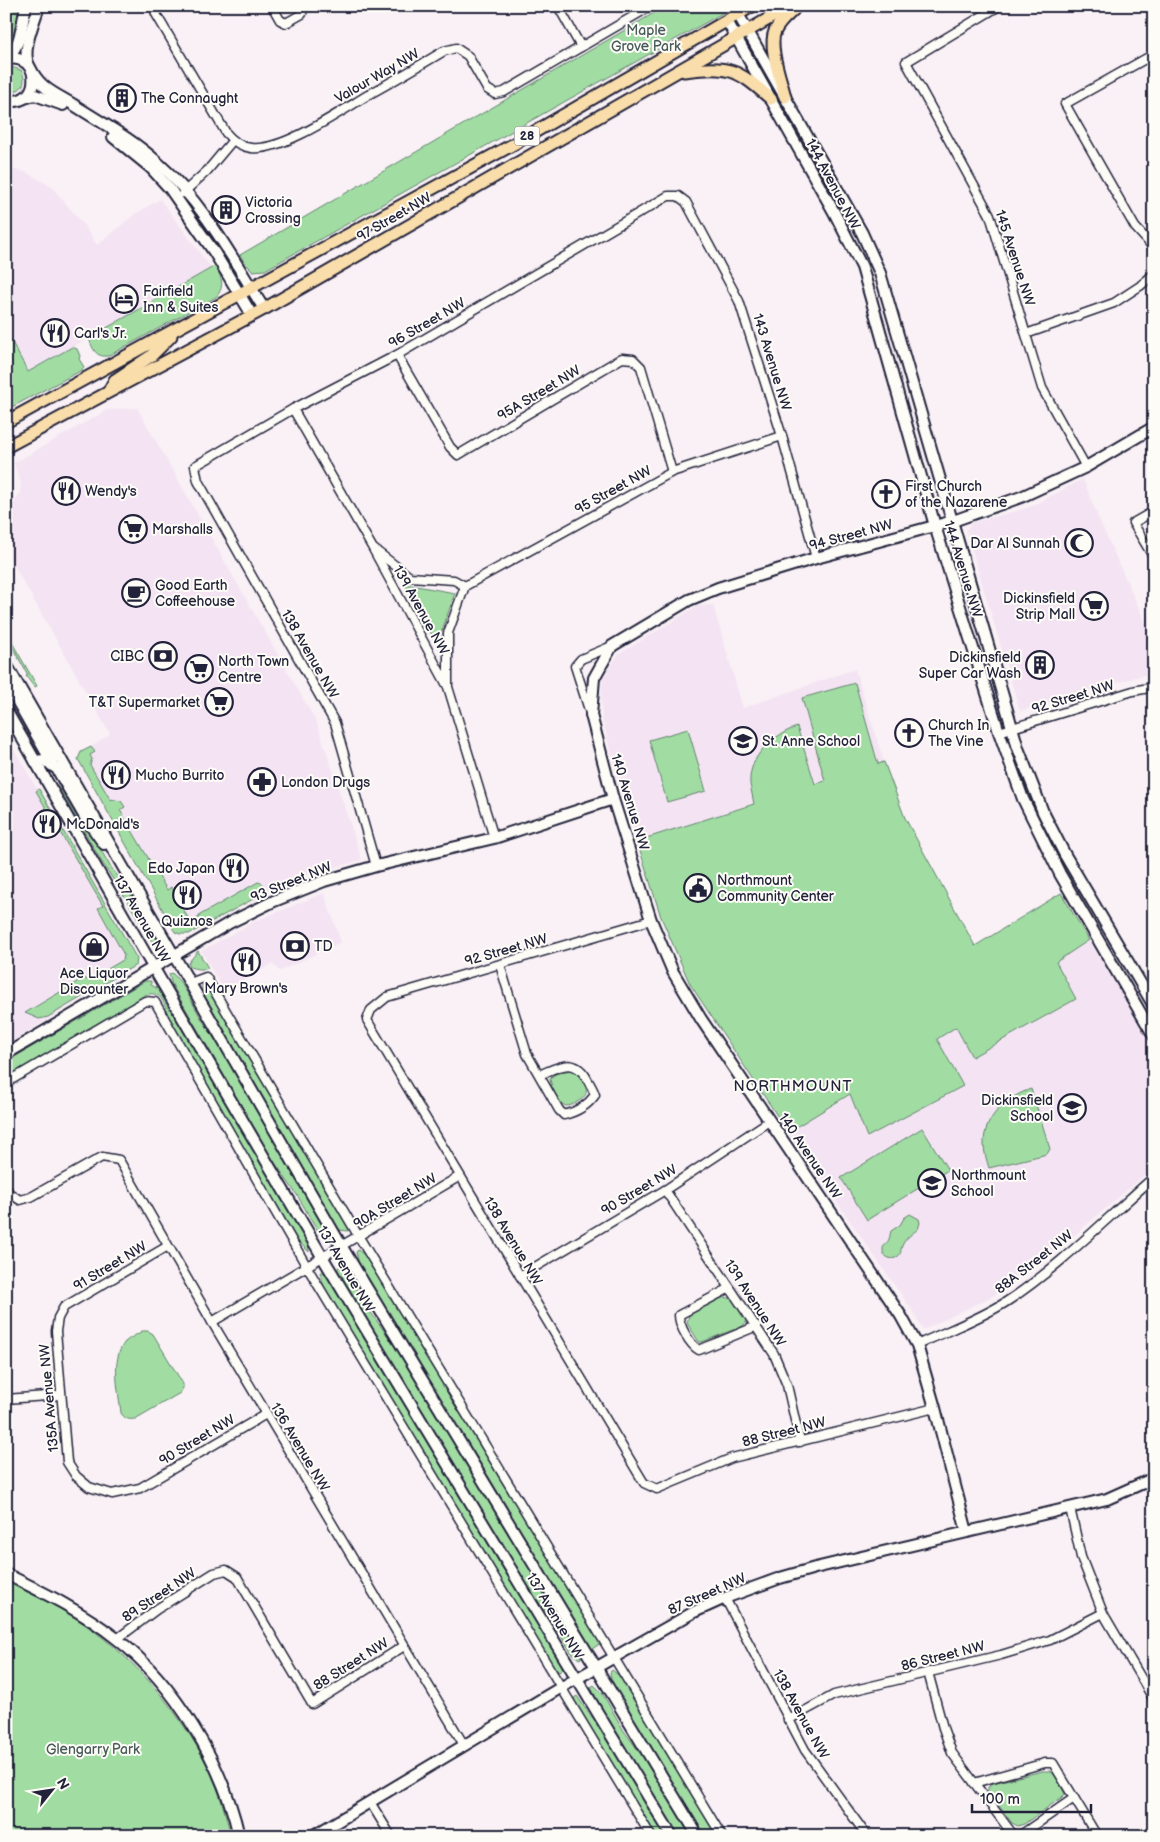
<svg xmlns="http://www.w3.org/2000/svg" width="1160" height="1842" font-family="'Balsamiq Sans',sans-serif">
<rect width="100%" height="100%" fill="#f9f1f5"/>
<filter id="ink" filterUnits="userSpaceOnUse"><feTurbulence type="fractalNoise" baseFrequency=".02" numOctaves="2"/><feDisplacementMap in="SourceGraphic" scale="10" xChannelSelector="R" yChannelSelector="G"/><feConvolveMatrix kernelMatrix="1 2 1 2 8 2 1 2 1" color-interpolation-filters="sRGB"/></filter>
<g filter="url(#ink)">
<g fill="#f4e4f3">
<path d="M6 168 26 172 52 187 84 225 97 245 135 214 160 199 212 269 28 372 6 331Z"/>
<path d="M137 408 317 723 362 860 305 876 254 896 191 932 81 754 110 734 9 557 6 532V519L20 492 21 484 14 463 107 410Z"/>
<path d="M1083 479 1098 517 1154 642V672L1020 711 966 530 971 523 1030 507Z"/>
<path d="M713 605 743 708 855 669 884 762 637 841 602 720 601 697 603 678 619 654 697 606Z"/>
<path d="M6 736 137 959 136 965 6 1045Z"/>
<path d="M324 893 341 942 280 971 272 964 224 991 201 951 255 921Z"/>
<path d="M1089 940 1154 1048V1167L1076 1234 1001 1292 923 1330 914 1313 788 1132 942 1036Z"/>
</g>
<g fill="#a1dda3" stroke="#62806f">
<path d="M6 6H20C17 22 16 41 6 54Z"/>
<path d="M666 6 677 8 680 6H735L265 270 253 271 245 263 240 255Z"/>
<path d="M11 67 21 70C29 83 20 95 6 90V69Z"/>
<path d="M215 266C222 277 225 287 216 297L108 356C96 358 92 348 89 338Z"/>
<path d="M6 331 28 372 72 347 77 349 80 356 79 359 84 367 82 370 6 410Z"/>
<path d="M405 584 455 593 437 645Z"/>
<path d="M6 632 37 686 34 687 26 676 28 675 6 636Z"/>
<path d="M855 683 878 764 884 762 905 818 975 946 1061 893 1089 940 1056 962 1076 999 972 1057 956 1027 937 1039 963 1086 867 1137 850 1094 788 1132 690 984 661 917 637 841 754 804C753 797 751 791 750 784 748 756 773 735 797 727L815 784 825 781 802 698Z"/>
<path d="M688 729 706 791 667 802 649 740Z"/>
<path d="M91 747 95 752 90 755 92 759 90 765 110 799 121 801 125 807 120 810 167 890 171 887 188 918C193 921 198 920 200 915L258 882C263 883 266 887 266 892L189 934H180L175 932 78 759 81 752Z"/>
<path d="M55 775H58L110 866 138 902 158 937 159 946 156 945 150 939 128 902 103 864 60 789Z"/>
<path d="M39 789 137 959 136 965 48 1017 39 1019 25 1013 77 982 78 977 89 980 123 960 124 955 98 908 103 906 36 791Z"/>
<path d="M198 951 208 968C204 970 195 969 190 967L188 963Z"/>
<path d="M172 973C186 986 193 1006 203 1021 247 1088 286 1159 326 1228L328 1236 327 1239 318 1231 297 1195 269 1154 172 985 169 974Z"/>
<path d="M145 981H151V985L157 988 167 1002 169 1001 308 1242 309 1252 298 1241 169 1019C165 1006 163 989 145 995L90 1029 6 1078V1062Z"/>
<path d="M205 984 208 985 344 1218 349 1229 348 1231 340 1230 336 1226 205 997 202 990V985Z"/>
<path d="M570 1070C576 1071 578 1074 582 1080 588 1090 589 1095 577 1102 574 1104 570 1106 566 1106 558 1104 551 1086 550 1079L555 1074Z"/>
<path d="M1031 1089 1050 1149 1047 1154 989 1168C987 1161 984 1153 984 1145 983 1117 1007 1097 1031 1089Z"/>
<path d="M922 1128 948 1170 867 1220 841 1178Z"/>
<path d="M910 1214 919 1219 920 1223 918 1229C912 1234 905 1238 902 1246 900 1251 902 1254 897 1257 892 1261 882 1257 883 1249 883 1244 888 1243 889 1239 890 1237 890 1234 891 1231L900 1225 904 1218Z"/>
<path d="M358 1250 368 1258 601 1643 592 1649 359 1264 356 1252Z"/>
<path d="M340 1265 347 1272 369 1310 395 1346 578 1647 581 1658 579 1659 571 1652 547 1614 521 1576 341 1278 337 1270Z"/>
<path d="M320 1272H323L327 1275 561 1663 563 1669 559 1672 553 1666 324 1288Z"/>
<path d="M724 1297 733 1299 746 1318V1322L743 1326 702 1342H699L687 1323 689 1315Z"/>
<path d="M142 1331H148L153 1334 183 1384V1388L180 1393 135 1419C128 1420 125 1419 121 1413 119 1392 110 1360 125 1342 129 1338 137 1335 142 1331Z"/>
<path d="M6 1582C24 1591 44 1599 61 1609 124 1646 175 1702 208 1767 219 1789 225 1812 231 1836H6Z"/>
<path d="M612 1670 621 1677 718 1836H705L612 1683 610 1672Z"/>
<path d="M594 1685 602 1693 624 1731 649 1765 692 1836H679L598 1702 591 1687Z"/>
<path d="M577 1696 591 1717 593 1716 666 1836H656L576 1704 574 1698Z"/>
<path d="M1043 1771H1050L1055 1775 1065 1794 1061 1798 1024 1824 1018 1826 1012 1823 988 1791V1787L993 1783Z"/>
</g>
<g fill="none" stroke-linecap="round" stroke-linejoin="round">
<defs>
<g id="street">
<path d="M154 6 156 14 226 133C232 140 241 147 251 148 282 152 341 111 368 95 393 81 419 66 444 51L456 48 468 56 487 89 495 94 504 92 651 6"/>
<path d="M272 6 280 20 286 23 302 14 303 6"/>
<path d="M558 6 581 47"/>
<path d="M999 6 906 62 990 215 1042 388 1086 467"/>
<path d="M1154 54 1065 104 1135 227 1154 248"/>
<path d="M183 193 207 171 233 140"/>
<path d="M1026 334 1114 303 1140 286 1154 274"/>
<path d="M397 355 450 447 458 455 622 358 633 359 641 367 672 472"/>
<path d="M293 409 372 547 448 687 494 838"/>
<path d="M1154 511 1133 523 1154 558"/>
<path d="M375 550 410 577 454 580 465 586"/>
<path d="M448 684V633L465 586 672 472 782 436"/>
<path d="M590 713 575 666 581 659 612 646"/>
<path d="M999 732 1133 691 1154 687"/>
<path d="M376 866 335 723 198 481 195 466 293 409 397 355 668 196H678L686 202 739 301 782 436 816 558"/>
<path d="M651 920 387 997 371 1010 367 1020 644 1483 657 1489 732 1458 935 1408"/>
<path d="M500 965 527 1054 559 1110 564 1115C576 1112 588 1105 595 1095 593 1088 589 1083 586 1077 573 1056 557 1068 539 1075"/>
<path d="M190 983 206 977 359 1237 722 1836"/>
<path d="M6 1083 145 1001 155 1002 307 1267 651 1836"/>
<path d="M6 1187 9 1193 20 1200 31 1197 102 1157 119 1160 212 1322 464 1745"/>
<path d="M665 1190 774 1354 787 1385 800 1442"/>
<path d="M168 1246 64 1307 58 1318 56 1331 67 1462 76 1476 89 1487 112 1494 140 1488 266 1414"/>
<path d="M520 1276 665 1190 769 1121"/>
<path d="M730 1288 679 1315C679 1326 690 1345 699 1350L757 1326"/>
<path d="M212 1322 460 1176"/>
<path d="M917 1345C946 1331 978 1320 1006 1302 1057 1269 1107 1218 1154 1177"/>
<path d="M6 1399 60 1395"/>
<path d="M1070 1508 1081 1557 1103 1613 1154 1700"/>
<path d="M725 1598 805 1750 867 1836"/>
<path d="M117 1639 157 1609 214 1573 226 1570 237 1577 312 1704 404 1646"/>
<path d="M928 1672 943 1728 952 1753 1011 1832 1016 1836"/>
<path d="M788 1720 834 1695 1001 1655 1050 1640 1103 1613"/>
<path d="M974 1783 1045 1763H1053L1097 1836"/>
<path d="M370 1802 391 1836"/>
<path d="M1017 1836 1022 1834 1074 1798"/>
</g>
<g id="secondary">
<path d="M738 14 862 233 880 273 1018 748 1043 812 1065 855 1154 1006"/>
<path d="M727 21 834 212 862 267 935 526 999 732 1023 799 1060 874 1154 1036"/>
<path d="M6 59C44 52 41 109 6 100"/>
<path d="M6 59C21 48 22 22 26 6"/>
<path d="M29 66C21 50 34 23 39 6"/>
<path d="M33 73C43 90 58 95 74 105 102 123 132 139 156 161 202 201 232 257 264 309"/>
<path d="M24 98 35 95 63 105"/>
<path d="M113 137 151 168 170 189 214 252 252 315"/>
<path d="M6 664 342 1247 698 1836"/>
<path d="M6 681 46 752 53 757 61 759"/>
<path d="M6 710 153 967 323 1258 672 1836"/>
<path d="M35 761 44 760 57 769 86 819 104 844"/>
<path d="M6 1054 231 922 274 901 324 881 376 866 494 838 613 799"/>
<path d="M967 1532 935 1408 917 1345 901 1316 701 1019 673 972 651 920 613 799 591 715 594 678 612 646 689 600 718 588 816 558 953 521 1021 497 1086 467 1154 427"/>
<path d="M6 1574C45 1593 83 1612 117 1639 175 1684 223 1764 239 1836"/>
<path d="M313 1836 560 1688 694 1612 725 1598 780 1578 815 1568 1107 1499 1154 1478"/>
</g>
<g id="primary">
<path d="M684 71C730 65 737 69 771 99"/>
<path d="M785 97C781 80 768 47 775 31 779 22 787 16 793 10"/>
<path d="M109 391 115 380 151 356 171 336"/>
<path d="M6 422 512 145 752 6"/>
<path d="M6 447 264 309 791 6"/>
</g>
</defs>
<use href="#street" stroke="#22223b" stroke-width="11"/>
<use href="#secondary" stroke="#22223b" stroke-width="14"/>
<use href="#primary" stroke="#22223b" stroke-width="15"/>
<use href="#street" stroke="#fdfcf7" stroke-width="8"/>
<use href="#secondary" stroke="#fdfcf7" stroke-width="10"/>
<use href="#primary" stroke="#f9ddab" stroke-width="11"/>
</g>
</g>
<defs>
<symbol id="building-ring" viewBox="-11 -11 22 22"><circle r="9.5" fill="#fdfcf7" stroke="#22223b" stroke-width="1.5"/><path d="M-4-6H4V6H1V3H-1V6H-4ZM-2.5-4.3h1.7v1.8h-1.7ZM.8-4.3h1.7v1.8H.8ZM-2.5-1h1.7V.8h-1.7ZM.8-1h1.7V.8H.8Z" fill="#22223b"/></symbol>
<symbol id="hotel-ring" viewBox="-11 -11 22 22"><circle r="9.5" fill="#fdfcf7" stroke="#22223b" stroke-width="1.5"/><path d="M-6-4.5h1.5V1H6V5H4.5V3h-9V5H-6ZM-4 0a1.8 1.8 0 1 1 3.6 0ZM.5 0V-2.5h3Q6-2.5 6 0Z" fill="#22223b"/></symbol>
<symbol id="restaurant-ring" viewBox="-11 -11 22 22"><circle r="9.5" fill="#fdfcf7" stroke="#22223b" stroke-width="1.5"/><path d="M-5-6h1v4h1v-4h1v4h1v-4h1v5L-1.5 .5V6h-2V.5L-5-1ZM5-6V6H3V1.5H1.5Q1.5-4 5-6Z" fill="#22223b"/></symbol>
<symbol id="church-ring" viewBox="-11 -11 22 22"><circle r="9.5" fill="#fdfcf7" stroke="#22223b" stroke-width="1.5"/><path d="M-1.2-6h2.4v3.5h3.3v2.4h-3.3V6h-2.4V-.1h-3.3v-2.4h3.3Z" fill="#22223b"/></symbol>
<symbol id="supermarket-ring" viewBox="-11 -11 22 22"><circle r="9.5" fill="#fdfcf7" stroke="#22223b" stroke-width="1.5"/><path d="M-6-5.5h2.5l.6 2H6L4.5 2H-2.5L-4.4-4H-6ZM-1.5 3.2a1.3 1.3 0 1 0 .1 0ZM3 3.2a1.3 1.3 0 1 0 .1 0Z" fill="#22223b"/></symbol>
<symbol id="mosque-ring" viewBox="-11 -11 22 22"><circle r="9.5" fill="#fdfcf7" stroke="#22223b" stroke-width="1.5"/><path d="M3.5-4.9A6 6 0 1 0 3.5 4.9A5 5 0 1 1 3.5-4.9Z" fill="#22223b"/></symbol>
<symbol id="cafe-ring" viewBox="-11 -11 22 22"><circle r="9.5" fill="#fdfcf7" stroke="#22223b" stroke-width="1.5"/><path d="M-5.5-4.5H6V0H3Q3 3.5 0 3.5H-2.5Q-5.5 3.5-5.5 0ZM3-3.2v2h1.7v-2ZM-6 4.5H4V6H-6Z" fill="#22223b"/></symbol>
<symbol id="bank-ring" viewBox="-11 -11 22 22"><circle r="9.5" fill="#fdfcf7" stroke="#22223b" stroke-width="1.5"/><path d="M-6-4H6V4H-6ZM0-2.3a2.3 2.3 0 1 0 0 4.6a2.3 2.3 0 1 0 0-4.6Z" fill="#22223b"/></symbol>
<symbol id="school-ring" viewBox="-11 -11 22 22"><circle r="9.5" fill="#fdfcf7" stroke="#22223b" stroke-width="1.5"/><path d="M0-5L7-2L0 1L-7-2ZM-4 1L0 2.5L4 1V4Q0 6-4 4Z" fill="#22223b"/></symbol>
<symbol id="pharmacy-ring" viewBox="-11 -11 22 22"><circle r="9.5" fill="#fdfcf7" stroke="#22223b" stroke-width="1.5"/><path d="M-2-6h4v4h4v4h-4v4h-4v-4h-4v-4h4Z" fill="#22223b"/></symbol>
<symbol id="civic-ring" viewBox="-11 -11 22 22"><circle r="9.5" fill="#fdfcf7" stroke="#22223b" stroke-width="1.5"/><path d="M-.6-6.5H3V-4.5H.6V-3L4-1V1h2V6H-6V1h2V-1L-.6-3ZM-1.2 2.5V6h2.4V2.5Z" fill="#22223b"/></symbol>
<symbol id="shop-ring" viewBox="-11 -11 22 22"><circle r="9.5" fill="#fdfcf7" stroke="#22223b" stroke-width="1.5"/><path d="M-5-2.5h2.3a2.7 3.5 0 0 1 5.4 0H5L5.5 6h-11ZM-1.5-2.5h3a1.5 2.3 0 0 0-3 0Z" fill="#22223b"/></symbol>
</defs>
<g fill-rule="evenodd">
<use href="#building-ring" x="106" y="82" width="32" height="32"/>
<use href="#building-ring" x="210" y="194" width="32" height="32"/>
<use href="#hotel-ring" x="108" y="283" width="32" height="32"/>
<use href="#restaurant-ring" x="39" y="317" width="32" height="32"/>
<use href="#restaurant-ring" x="50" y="475" width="32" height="32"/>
<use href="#church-ring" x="870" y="478" width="32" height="32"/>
<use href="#supermarket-ring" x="117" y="513" width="32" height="32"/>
<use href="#mosque-ring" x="1063" y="527" width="32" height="32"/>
<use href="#cafe-ring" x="120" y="577" width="32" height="32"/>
<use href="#supermarket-ring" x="1078" y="590" width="32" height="32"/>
<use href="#bank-ring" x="147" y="640" width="32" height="32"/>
<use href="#building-ring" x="1024" y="649" width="32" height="32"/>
<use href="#supermarket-ring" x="183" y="653" width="32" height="32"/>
<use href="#supermarket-ring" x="203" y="686" width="32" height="32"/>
<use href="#church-ring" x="893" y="717" width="32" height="32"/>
<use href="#school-ring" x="727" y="725" width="32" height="32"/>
<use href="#restaurant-ring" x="100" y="759" width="32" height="32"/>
<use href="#pharmacy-ring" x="246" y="766" width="32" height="32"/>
<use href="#restaurant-ring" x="31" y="808" width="32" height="32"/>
<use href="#restaurant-ring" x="218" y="852" width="32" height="32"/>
<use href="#civic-ring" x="682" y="872" width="32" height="32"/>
<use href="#restaurant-ring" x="171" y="879" width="32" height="32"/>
<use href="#bank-ring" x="279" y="930" width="32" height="32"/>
<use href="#shop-ring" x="78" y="931" width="32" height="32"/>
<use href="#restaurant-ring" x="230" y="946" width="32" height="32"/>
<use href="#school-ring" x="1056" y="1092" width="32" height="32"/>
<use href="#school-ring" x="916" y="1167" width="32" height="32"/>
</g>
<g text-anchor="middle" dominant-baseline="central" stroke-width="4" stroke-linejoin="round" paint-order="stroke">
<rect fill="#fdfcf7" stroke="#646373" stroke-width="1" x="514.5" y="126.5" width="25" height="19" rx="4"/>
<g font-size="12" font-weight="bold" fill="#22223b">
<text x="527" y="136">28</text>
</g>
<g font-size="14" fill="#485a5a" stroke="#fdfcf7">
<text x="646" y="30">Maple<tspan x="646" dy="16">Grove Park</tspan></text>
<text x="93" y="1749">Glengarry Park</text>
</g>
<g font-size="14" fill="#22223b" stroke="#fdfcf7">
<text transform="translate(377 76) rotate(-30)">Valour Way NW</text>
<text transform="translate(833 184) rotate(62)">144 Avenue NW</text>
<text transform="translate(394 217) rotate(-30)">97 Street NW</text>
<text transform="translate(1015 258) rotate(72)">145 Avenue NW</text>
<text transform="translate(427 323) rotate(-30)">96 Street NW</text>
<text transform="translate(772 362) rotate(73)">143 Avenue NW</text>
<text transform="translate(539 393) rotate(-31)">95A Street NW</text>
<text transform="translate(613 490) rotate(-29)">95 Street NW</text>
<text transform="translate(851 535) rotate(-15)">94 Street NW</text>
<text transform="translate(963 569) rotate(73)">144 Avenue NW</text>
<text transform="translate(421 610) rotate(61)">139 Avenue NW</text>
<text transform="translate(310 654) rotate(60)">138 Avenue NW</text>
<text transform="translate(1073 697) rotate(-17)">92 Street NW</text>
<text transform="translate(630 802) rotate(73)">140 Avenue NW</text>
<text transform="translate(291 882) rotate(-22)">93 Street NW</text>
<text transform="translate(142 919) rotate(60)">137 Avenue NW</text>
<text transform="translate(506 950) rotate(-16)">92 Street NW</text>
<text transform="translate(810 1156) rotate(56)">140 Avenue NW</text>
<text transform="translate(639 1190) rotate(-31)">90 Street NW</text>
<text transform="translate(395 1201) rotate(-31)">90A Street NW</text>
<text transform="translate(513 1241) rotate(59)">138 Avenue NW</text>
<text transform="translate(1034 1262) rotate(-38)">88A Street NW</text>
<text transform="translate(110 1266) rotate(-31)">91 Street NW</text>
<text transform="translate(346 1269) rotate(59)">137 Avenue NW</text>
<text transform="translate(755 1303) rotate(57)">139 Avenue NW</text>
<text transform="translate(49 1398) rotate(-95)">135A Avenue NW</text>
<text transform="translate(784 1432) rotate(-14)">88 Street NW</text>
<text transform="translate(197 1440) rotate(-31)">90 Street NW</text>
<text transform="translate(300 1447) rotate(59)">136 Avenue NW</text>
<text transform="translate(707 1594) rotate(-24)">87 Street NW</text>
<text transform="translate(159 1595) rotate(-34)">89 Street NW</text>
<text transform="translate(555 1616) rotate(59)">137 Avenue NW</text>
<text transform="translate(943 1656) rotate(-14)">86 Street NW</text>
<text transform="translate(351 1664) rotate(-32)">88 Street NW</text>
<text transform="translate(801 1714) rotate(61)">138 Avenue NW</text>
</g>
<g font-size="14" fill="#22223b" stroke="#fdfcf7" text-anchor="start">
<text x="141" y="98">The Connaught</text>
<text x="245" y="202">Victoria<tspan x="245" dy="16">Crossing</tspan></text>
<text x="143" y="291">Fairfield<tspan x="143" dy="16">Inn &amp; Suites</tspan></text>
<text x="74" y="333">Carl's Jr.</text>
<text x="905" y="486">First Church<tspan x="905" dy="16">of the Nazarene</tspan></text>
<text x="85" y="491">Wendy's</text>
<text x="152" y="529">Marshalls</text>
<text x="1060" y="543" text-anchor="end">Dar Al Sunnah</text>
<text x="155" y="585">Good Earth<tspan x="155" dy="16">Coffeehouse</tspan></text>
<text x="1075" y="598" text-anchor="end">Dickinsfield<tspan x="1075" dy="16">Strip Mall</tspan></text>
<text x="144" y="656" text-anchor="end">CIBC</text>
<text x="1021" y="657" text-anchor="end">Dickinsfield<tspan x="1021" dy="16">Super Car Wash</tspan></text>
<text x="218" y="661">North Town<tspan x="218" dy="16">Centre</tspan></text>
<text x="200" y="702" text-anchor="end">T&amp;T Supermarket</text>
<text x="928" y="725">Church In<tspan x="928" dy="16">The Vine</tspan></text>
<text x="762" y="741">St. Anne School</text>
<text x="135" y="775">Mucho Burrito</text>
<text x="281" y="782">London Drugs</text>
<text x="66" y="824">McDonald's</text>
<text x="215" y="868" text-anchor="end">Edo Japan</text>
<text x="717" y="880">Northmount<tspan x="717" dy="16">Community Center</tspan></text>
<text x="187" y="921" text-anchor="middle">Quiznos</text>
<text x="314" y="946">TD</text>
<text x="94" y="973" text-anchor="middle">Ace Liquor<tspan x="94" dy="16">Discounter</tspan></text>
<text x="246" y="988" text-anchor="middle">Mary Brown's</text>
<text x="1053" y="1100" text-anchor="end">Dickinsfield<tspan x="1053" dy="16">School</tspan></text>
<text x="951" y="1175">Northmount<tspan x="951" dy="16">School</tspan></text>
</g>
<g font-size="15" letter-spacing="1" fill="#22223b" stroke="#fdfcf7">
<text x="793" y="1086">NORTHMOUNT</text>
</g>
</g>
<rect width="1160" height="1842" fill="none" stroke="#fdfcf7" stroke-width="25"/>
<rect x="12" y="12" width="1135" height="1817" fill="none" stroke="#22223b" stroke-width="2" filter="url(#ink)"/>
<g transform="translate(52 1790) rotate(60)" stroke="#fdfcf7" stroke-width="4" paint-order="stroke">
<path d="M0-4L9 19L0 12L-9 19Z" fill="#22223b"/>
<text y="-8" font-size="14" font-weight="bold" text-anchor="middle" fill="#22223b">N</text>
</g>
<path d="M972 1804v8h119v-8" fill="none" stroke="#22223b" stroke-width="2.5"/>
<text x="980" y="1804" font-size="15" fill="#22223b" stroke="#fdfcf7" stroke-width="4" paint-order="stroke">100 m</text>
</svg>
